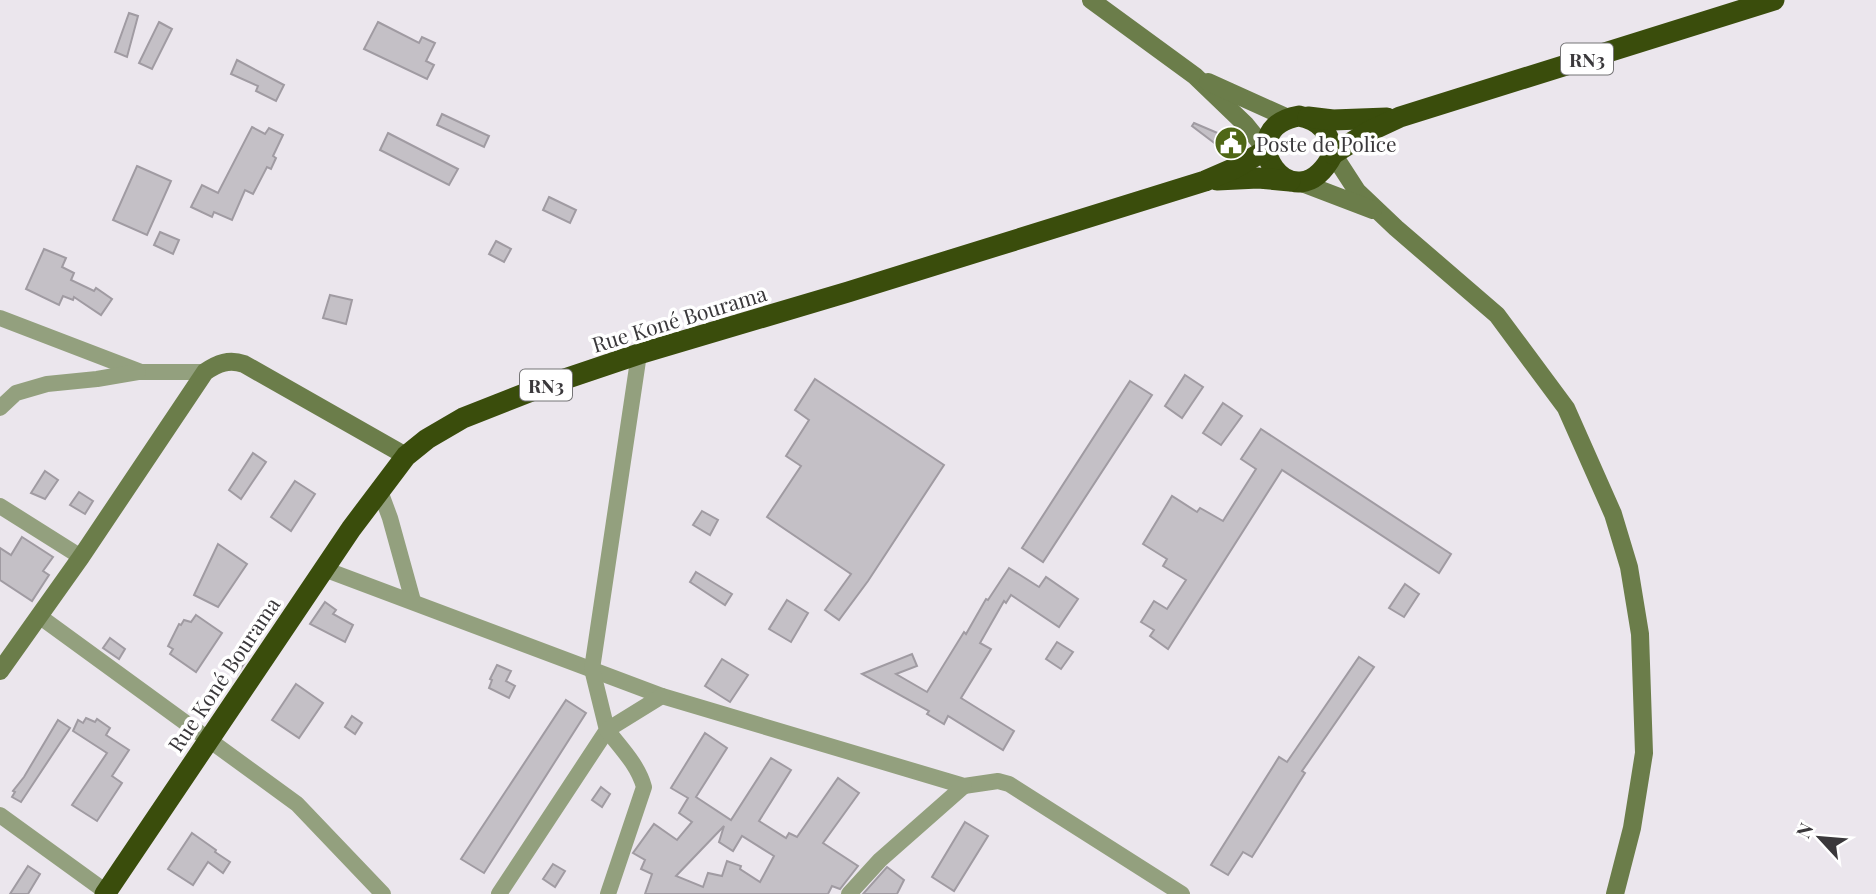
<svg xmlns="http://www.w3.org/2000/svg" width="1876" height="894" font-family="'Playfair Display',serif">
<rect width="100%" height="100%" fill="#ebe6ed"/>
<g fill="#c4c0c6" stroke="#a09ba2" stroke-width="2" fill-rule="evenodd">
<path d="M129 13 138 16 127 57 115 52Z"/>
<path d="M159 22 172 29 152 69 139 63Z"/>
<path d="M378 22 419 43 422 37 435 43 426 61 434 65 427 79 364 49Z"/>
<path d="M237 60 284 85 276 101 256 91 258 86 231 74Z"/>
<path d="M442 114 489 136 484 147 437 125Z"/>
<path d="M1194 123 1227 137 1221 148 1192 126Z"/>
<path d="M252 127 265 134 269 128 283 135 273 156 276 158 271 169 267 167 253 194 245 190 232 220 214 212 212 217 191 207 202 185 218 193Z"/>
<path d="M388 133 458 169 449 185 380 150Z"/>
<path d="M137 166 171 181 147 235 113 220Z"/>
<path d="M549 197 576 210 570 223 543 210Z"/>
<path d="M160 232 179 240 173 254 154 245Z"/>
<path d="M496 241 511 249 504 262 489 254Z"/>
<path d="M44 249 66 258 62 267 74 273 71 280 94 291 96 288 112 299 101 315 74 297 73 300 63 296 59 305 26 289Z"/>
<path d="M330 295 352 300 346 324 323 318Z"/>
<path d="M1185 375 1203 387 1182 418 1165 406Z"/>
<path d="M815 379 944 465 868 581 839 620 825 610 851 574 767 517 801 466 786 456 809 420 795 410Z"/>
<path d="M1130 381 1152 395 1043 562 1022 548Z"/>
<path d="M1223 403 1242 416 1221 445 1203 433Z"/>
<path d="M1261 429 1451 554 1439 573 1282 470 1168 649 1150 636 1154 630 1141 622 1154 601 1167 609 1186 580 1163 566 1167 559 1143 544 1172 496 1197 512 1200 508 1223 521 1256 469 1241 459Z"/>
<path d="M253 453 266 462 241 499 229 490Z"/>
<path d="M45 471 58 480 45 499 31 493Z"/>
<path d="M295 481 315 494 291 531 271 517Z"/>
<path d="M79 492 93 501 85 514 70 505Z"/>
<path d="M702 511 718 520 710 535 693 525Z"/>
<path d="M22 537 53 557 43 571 49 575 32 601 0 580V548L11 555Z"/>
<path d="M218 544 247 564 218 607 194 595Z"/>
<path d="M1009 568 1039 587 1046 577 1078 599 1059 627 1011 595 1006 603 1004 601 980 643 991 649 961 698 1014 731 1003 750 948 716 944 724 927 714 929 711 862 674 912 654 917 666 896 674 927 692 964 632 966 634 986 599 988 600Z"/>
<path d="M696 572 732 594 725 605 690 582Z"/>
<path d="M1405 584 1419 594 1404 617 1389 608Z"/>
<path d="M787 600 808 613 791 642 769 629Z"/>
<path d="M325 602 336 610 333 614 353 625 345 642 310 624Z"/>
<path d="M196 615 222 633 196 672 170 654 173 649 168 646 179 624 181 625 184 620 191 622Z"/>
<path d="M110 638 125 649 119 659 103 648Z"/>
<path d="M1057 642 1073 652 1061 669 1046 659Z"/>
<path d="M238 652 247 659 237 674 228 667Z"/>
<path d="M1359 657 1374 667 1302 771 1305 773 1252 857 1243 852 1228 875 1211 865 1279 757 1287 762Z"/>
<path d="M722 659 748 675 730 702 705 686Z"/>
<path d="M497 665 511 671 506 681 515 686 509 698 489 688 492 680 490 679Z"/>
<path d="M296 684 323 703 299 738 272 720Z"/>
<path d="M566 700 586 713 484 873 461 859Z"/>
<path d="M352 716 362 723 355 734 345 727Z"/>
<path d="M86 718 95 722 97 719 110 728 106 735 129 750 112 776 122 783 97 821 72 805 107 753 73 731 78 720 83 723Z"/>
<path d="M58 720 70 728 21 802 12 797 15 792 13 791 24 777Z"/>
<path d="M705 733 727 748 696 797 731 820 771 758 791 770 759 821 786 838 789 833 797 837 838 778 859 793 823 843 858 866 840 889 832 886 828 894H645L652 874 641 869 645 860 633 853 654 824 677 840 692 822 679 813 688 798 671 788ZM724 826 719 842 733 851 742 836 774 856 760 882 740 869 741 866 727 861 722 876 708 873 703 887 676 876Z"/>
<path d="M601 787 610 794 602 807 592 800Z"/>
<path d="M965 822 988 836 954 891 932 877Z"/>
<path d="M192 833 216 850 215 852 230 862 223 873 208 862 193 885 168 869Z"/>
<path d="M553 864 565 871 555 887 543 879Z"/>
<path d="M28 866 40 874 28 894H10Z"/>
<path d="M887 867 904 880 897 894H863Z"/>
</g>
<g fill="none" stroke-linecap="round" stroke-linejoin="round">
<g stroke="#93a07e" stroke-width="16">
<path d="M0 318 141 372H205"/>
<path d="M0 408 16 393 47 384 97 379 138 372"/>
<path d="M380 491 390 518 413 601"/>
<path d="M0 506 81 557"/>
<path d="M324 569 662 696 964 786 998 781 1009 784 1182 894"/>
<path d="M39 616 297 804 383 894"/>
<path d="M0 815 109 894"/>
<path d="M499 894 607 730 592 669 639 354"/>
<path d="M608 894 644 787C638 765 621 748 607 730L662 696"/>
<path d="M849 894 880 860 964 786"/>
</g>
<g stroke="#6b7d4a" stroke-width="18">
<path d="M1091 0 1195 76 1246 125 1266 150"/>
<path d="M1208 82 1288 118"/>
<path d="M1333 154 1357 191 1396 228 1497 315 1566 408 1613 514 1629 567 1640 634 1644 753 1632 828 1615 894"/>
<path d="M1297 181 1373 210"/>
<path d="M0 671 81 557 205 372C218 363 229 359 244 364L406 456"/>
</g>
<g stroke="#3a4d0c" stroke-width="21">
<path d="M1299 116C1322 121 1328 131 1333 154 1294 230 1226 129 1299 116Z"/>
<path d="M1308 117 1333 120 1387 118"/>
<path d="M1333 154 1370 131 1400 117 1774 0"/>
<path d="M1217 180 1258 178 1290 181"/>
<path d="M105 894 351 529 406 456 427 439 463 418 547 385 639 354 848 292 1205 181 1235 168 1266 150"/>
</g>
</g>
<defs>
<symbol id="civic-disc" viewBox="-11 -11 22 22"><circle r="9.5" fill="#4f6716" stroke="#fff"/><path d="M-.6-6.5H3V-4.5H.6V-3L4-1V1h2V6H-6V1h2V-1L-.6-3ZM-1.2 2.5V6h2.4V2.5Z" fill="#fff"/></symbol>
</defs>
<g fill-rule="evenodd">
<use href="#civic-disc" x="1212" y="124" width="38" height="38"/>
</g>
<g text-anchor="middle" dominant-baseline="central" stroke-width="7" stroke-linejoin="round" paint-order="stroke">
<g fill="#fff" stroke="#757476" stroke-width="2">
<rect x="1561" y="43.5" width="52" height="31" rx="5"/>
<rect x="520" y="369.5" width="52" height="31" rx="5"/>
</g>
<g font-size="19" font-weight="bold" fill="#3a383b">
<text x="1587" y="59">RN3</text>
<text x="546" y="385">RN3</text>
</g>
<g font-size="21" fill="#3a383b" stroke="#fff" text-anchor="start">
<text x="1256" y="143">Poste de Police</text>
</g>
<g font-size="21" fill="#3a383b" stroke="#fff">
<text transform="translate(679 318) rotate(-17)">Rue Koné Bourama</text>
<text transform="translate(223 674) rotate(-56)">Rue Koné Bourama</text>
</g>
</g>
<g transform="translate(1820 838) rotate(296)" stroke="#ffffff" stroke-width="5" paint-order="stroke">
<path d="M0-5L12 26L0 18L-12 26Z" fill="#3a383b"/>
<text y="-10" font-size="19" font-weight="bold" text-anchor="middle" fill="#3a383b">N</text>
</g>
</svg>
